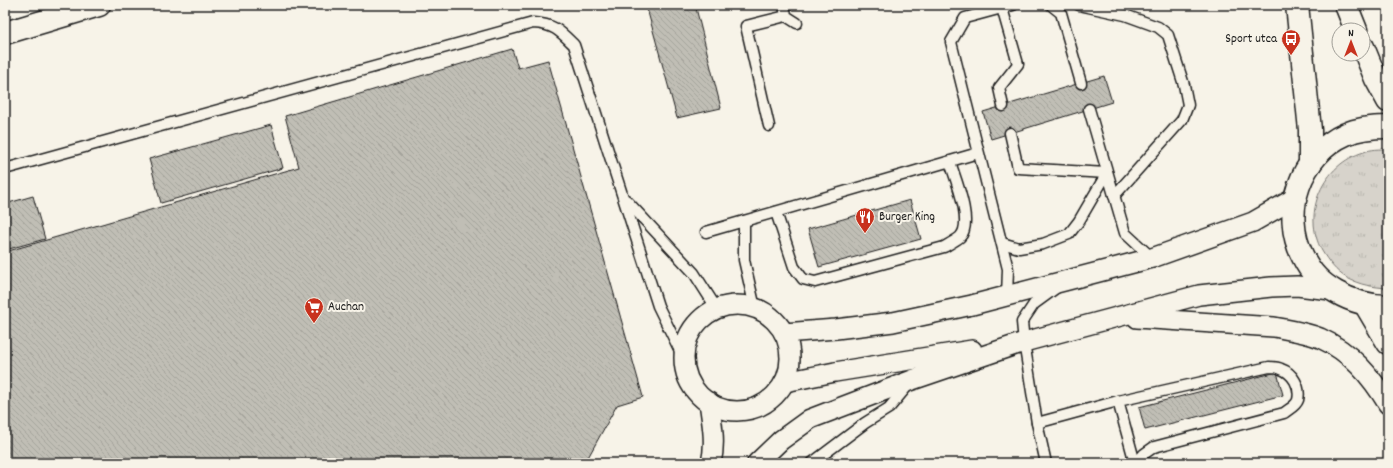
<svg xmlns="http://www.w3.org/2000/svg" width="1393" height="468" font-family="Dekko,sans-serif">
<defs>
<pattern id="grass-tufts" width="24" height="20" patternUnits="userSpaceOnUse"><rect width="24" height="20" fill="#d7d3cb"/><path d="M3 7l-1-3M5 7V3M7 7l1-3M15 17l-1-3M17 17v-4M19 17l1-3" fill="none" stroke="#b8b5ae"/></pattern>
<pattern id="building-back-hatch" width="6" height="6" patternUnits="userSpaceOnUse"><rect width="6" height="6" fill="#c0beb5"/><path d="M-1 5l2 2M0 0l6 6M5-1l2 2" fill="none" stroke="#a4a39b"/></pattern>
</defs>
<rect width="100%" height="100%" fill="#f7f3e8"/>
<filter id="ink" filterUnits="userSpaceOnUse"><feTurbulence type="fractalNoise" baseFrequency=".025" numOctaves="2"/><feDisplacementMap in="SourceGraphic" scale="8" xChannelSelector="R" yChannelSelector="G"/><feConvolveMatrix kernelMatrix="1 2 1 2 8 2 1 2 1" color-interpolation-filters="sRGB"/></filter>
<g filter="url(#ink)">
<path fill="url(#grass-tufts)" stroke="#7a7874" d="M1388 149V288C1373 287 1360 285 1347 278 1336 272 1328 261 1322 251 1301 213 1323 164 1364 152 1371 149 1380 149 1388 149Z"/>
<g fill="url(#building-back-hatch)" stroke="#1c1c1c">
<path d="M646 5H708L696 8 721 108 677 118Z"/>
<path d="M512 49 518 68 548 60 643 397 617 405 585 463H5V252L299 167 285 116Z"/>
<path d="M1104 76 1112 102 991 139 983 112Z"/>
<path d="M271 125 283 168 161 203 149 159Z"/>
<path d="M33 196 45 239 5 250V204Z"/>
<path d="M910 200 921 239 819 267 808 229Z"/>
<path d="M1277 372 1283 395 1145 430 1139 407Z"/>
</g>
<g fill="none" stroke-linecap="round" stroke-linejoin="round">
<defs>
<g id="lane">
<path d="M1051 5 1061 13 1081 83"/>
<path d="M1079 5 1125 15 1158 27 1168 35 1184 85 1188 105 1182 120 1114 196"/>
<path d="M1002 8 1018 64 999 88 1003 106"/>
<path d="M786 16 797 23"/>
<path d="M1089 109 1125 233 1152 258"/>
<path d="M769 126 746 26 786 16 784 5"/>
<path d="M1010 133 1018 168 1107 173"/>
<path d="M5 169 533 23C554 24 560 31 574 45L658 306 685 361"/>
<path d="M626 200 694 273 717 309"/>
<path d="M776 212 794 267 803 279 815 282 944 247C949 244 955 241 960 237 974 223 955 178 950 162"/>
<path d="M744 221V260L755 308"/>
<path d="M706 232 978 153"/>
<path d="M1002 243 1019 248 1043 244 1069 234 1079 221 1107 173"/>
<path d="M1007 296 1008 269 951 42 965 18 1013 5"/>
<path d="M1118 401 1135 463"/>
<path d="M1037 423 1118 401 1269 367C1273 367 1278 367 1281 369 1293 373 1301 387 1298 400 1296 406 1289 409 1284 413L1154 447 1144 454 1136 463"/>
<path d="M812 463 865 423 889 408 909 384"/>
<path d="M1046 463 1037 423 1024 342 1022 322 1034 304 1056 288"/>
</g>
<g id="street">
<circle cx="737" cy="358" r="53"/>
<path d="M1137 318 1274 327C1289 330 1305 332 1320 338 1351 352 1371 376 1388 404"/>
<path d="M784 333 836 329 893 322 972 305 1152 258 1253 222 1295 198"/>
<path d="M785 382 835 372 972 350"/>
<path d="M709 402C712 423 716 443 711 463"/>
<path d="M757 463 781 440 810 419 912 380 1024 342 1199 295 1271 287 1297 286 1331 290"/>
</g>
<g id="secondary">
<path d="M1297 5 1310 130V164"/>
<path d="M1346 5 1356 30"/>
<path d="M5 33 99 5"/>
<path d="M1363 47 1376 79 1388 101"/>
<path d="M1388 127C1374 127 1359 128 1346 134 1300 154 1280 213 1303 257 1311 273 1320 283 1336 292 1353 302 1369 306 1388 306"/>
<path d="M1365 304 1388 343"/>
</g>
</defs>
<use href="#lane" stroke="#1c1c1c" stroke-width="13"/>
<use href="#street" stroke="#1c1c1c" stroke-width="22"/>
<use href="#secondary" stroke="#1c1c1c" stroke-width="25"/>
<use href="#lane" stroke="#f7f3e8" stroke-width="10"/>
<use href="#street" stroke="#f7f3e8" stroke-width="19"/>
<use href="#secondary" stroke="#f7f3e8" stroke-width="22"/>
</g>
</g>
<defs>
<symbol id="bus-pin" viewBox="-11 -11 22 30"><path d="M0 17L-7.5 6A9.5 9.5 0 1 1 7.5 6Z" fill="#c8321e" stroke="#f7f3e8"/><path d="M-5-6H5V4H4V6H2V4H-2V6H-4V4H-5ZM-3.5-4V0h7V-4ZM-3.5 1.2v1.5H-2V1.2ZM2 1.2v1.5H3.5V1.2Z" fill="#fff"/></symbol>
<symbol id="restaurant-pin" viewBox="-11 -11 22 30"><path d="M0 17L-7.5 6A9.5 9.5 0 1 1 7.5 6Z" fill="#c8321e" stroke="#f7f3e8"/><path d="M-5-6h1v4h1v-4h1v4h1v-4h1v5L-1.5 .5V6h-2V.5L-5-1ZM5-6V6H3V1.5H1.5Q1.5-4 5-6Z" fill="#fff"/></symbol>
<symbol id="supermarket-pin" viewBox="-11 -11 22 30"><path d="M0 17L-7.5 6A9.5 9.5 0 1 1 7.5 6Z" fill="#c8321e" stroke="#f7f3e8"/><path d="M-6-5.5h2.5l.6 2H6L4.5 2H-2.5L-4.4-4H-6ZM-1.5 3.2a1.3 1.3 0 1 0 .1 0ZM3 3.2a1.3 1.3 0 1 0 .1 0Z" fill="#fff"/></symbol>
</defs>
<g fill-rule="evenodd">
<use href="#bus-pin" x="1280" y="28" width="22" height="30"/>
<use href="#restaurant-pin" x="854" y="206" width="22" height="30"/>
<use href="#supermarket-pin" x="303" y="296" width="22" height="30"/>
</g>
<g text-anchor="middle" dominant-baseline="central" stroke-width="4" stroke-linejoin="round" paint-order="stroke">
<g font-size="13" fill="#1c1c1c" stroke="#f7f3e8" text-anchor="start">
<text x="1277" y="39" text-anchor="end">Sport utca</text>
<text x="879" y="217">Burger King</text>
<text x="328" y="307">Auchan</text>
</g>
</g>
<rect width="1393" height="468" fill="none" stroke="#f7f3e8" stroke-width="20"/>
<rect x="10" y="10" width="1373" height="448" fill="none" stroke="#1c1c1c" stroke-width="1.5" filter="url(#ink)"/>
<g transform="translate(1351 42)"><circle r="19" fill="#f7f3e8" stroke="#9f9d96"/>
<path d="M0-3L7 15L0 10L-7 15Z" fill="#c8321e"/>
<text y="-6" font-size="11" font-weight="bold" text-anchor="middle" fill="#1c1c1c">N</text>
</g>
</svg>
